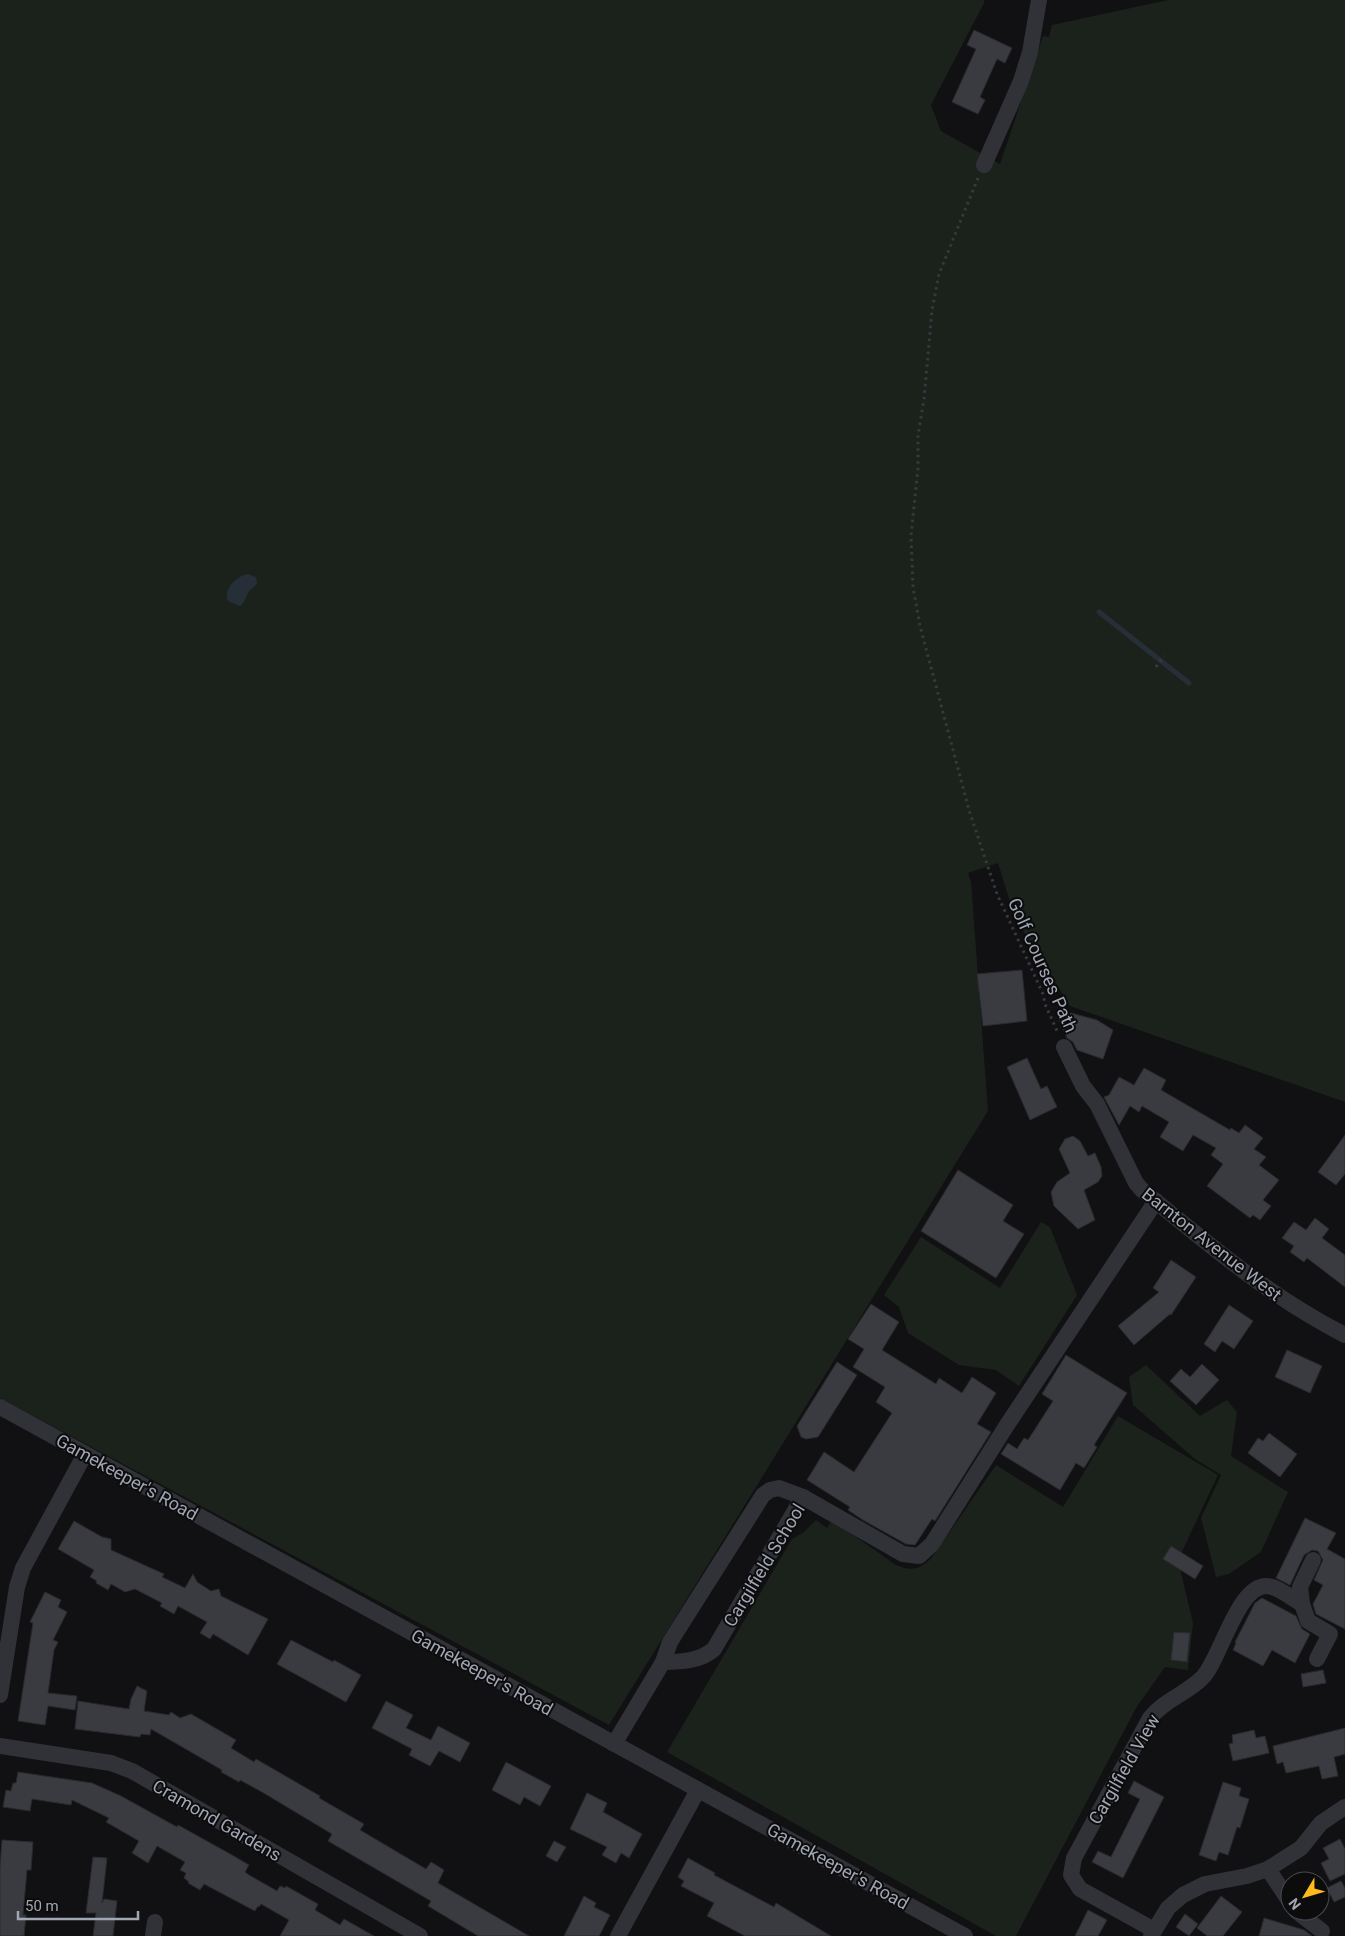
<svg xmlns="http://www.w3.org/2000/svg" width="1345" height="1936" font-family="Roboto,sans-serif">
<rect width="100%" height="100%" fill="#111012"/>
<g fill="#1b221c">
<path d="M0 0H984V3L931 105 941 131 1000 164 1043 36 1049 37 1052 25 1168 0H1345V1102L1070 1006 1015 918 998 863 968 873 971 882 988 1111 609 1725 0 1398Z"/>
<path d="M1041 1222 1050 1227 1077 1295 1019 1386 996 1370 959 1365 908 1333 899 1307 884 1295 921 1237 1000 1288Z"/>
<path d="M1146 1365 1200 1416 1227 1400 1237 1412 1231 1456 1288 1492 1261 1552 1229 1574 1216 1577 1201 1518 1221 1475 1195 1459 1133 1405 1129 1377Z"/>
<path d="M1118 1416 1218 1475 1178 1560 1193 1623 1188 1670 1165 1667 1136 1708 1016 1936H996L667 1752 792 1539 804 1532 816 1520 827 1528 832 1520 896 1565C912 1572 922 1569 933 1556L996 1465 1063 1507Z"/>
</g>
<path fill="#262f37" d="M248 574 256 577 257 584 249 591 244 602 240 606 230 602 227 599C225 587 237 576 248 574Z"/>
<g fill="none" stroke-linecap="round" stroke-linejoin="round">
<path stroke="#262f37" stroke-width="5" d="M1099 612 1189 683"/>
</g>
<g fill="#3a3b40" stroke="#2a2a2e">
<path d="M974 30 1012 48 1005 63 997 59 980 97 985 100 978 114 952 102 976 49 967 45Z"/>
<path d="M1022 970 1027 1021 983 1026 977 974Z"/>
<path d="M1071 1013 1097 1020 1113 1030 1103 1059 1077 1050 1073 1042 1067 1038 1058 1018Z"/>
<path d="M1027 1058 1041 1089 1047 1086 1057 1107 1030 1120 1007 1067Z"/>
<path d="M1144 1068 1166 1080 1161 1090 1230 1130 1231 1128 1239 1133 1245 1125 1263 1138 1254 1149 1266 1157 1259 1165 1279 1180 1263 1200 1271 1206 1260 1220 1253 1215 1250 1218 1207 1186 1223 1164 1211 1155 1216 1148 1193 1135 1183 1151 1160 1137 1169 1122 1142 1106 1139 1112 1130 1106 1119 1125 1104 1097 1109 1095 1119 1077 1134 1085Z"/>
<path d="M1345 1135V1174L1336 1185 1318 1172Z"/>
<path d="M1073 1136 1080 1141 1088 1156 1095 1153 1101 1167 1102 1176 1098 1182 1084 1190 1095 1220 1078 1229 1054 1206 1051 1192 1057 1182 1070 1173 1059 1149 1065 1139Z"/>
<path d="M958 1170 1013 1205 1003 1221 1024 1234 996 1278 921 1231Z"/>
<path d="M1315 1218 1329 1229 1322 1238 1345 1255V1287L1307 1258 1304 1262 1290 1252 1294 1246 1282 1238 1294 1222 1306 1230Z"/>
<path d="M1171 1260 1196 1277 1171 1315 1170 1314 1134 1345 1118 1326 1159 1292 1153 1288Z"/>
<path d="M871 1304 899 1322 882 1350 936 1384 939 1378 962 1393 972 1377 996 1393 977 1424 991 1432 935 1521 932 1519 915 1545 906 1544 863 1520 848 1510 850 1507 807 1480 824 1452 854 1472 892 1413 876 1402 885 1387 853 1367 864 1349 848 1339Z"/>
<path d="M1229 1305 1253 1321 1234 1349 1222 1341 1215 1352 1204 1344Z"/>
<path d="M1287 1350 1322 1366 1310 1393 1275 1377Z"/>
<path d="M1066 1355 1127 1393 1094 1445 1097 1447 1084 1468 1076 1463 1060 1490 1001 1454 1008 1443 1017 1449 1024 1438 1028 1440 1053 1401 1042 1394Z"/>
<path d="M837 1362 857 1375 818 1437 806 1439 801 1437 797 1426Z"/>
<path d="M1202 1364 1219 1380 1196 1405 1170 1381 1181 1369 1190 1377Z"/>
<path d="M1269 1433 1297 1454 1280 1477 1248 1453 1258 1438 1263 1441Z"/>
<path d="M1305 1518 1336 1533 1327 1549 1345 1559V1629L1316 1614 1313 1604 1323 1585 1314 1580 1323 1560 1318 1551 1312 1550 1304 1555 1290 1585 1276 1578Z"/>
<path d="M74 1521 102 1537 111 1539V1550L164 1574 162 1577 185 1588 193 1574 197 1582 211 1591 219 1589 221 1596 268 1619 248 1655 213 1634 210 1639 200 1633 207 1622 178 1606 174 1614 160 1606 162 1603 135 1589 125 1592 111 1584 108 1590 96 1583 97 1581 90 1577 94 1570 58 1549Z"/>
<path d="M1171 1546 1203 1566 1195 1579 1163 1559Z"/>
<path d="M45 1592 61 1600 58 1607 67 1612 53 1640 58 1642 54 1650 48 1693 77 1696 75 1710 48 1706 45 1725 18 1721 33 1623 30 1622Z"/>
<path d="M1262 1598 1296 1616 1302 1629 1310 1634 1295 1663 1272 1650 1263 1666 1233 1650 1236 1643 1235 1642 1255 1603Z"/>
<path d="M1174 1632 1190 1633 1187 1662 1171 1660Z"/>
<path d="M291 1640 333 1662 334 1660 361 1675 346 1702 277 1664Z"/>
<path d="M1323 1670 1326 1683 1303 1687 1301 1674Z"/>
<path d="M137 1686 147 1691 144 1711 169 1715 171 1712 180 1718 191 1714 236 1740 231 1748 254 1762 256 1759 320 1796 319 1798 364 1824 360 1830 426 1869 431 1862 444 1870 438 1883 529 1936H478L428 1906 431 1901 328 1841 332 1834 262 1792 240 1780 239 1782 221 1772 222 1770 151 1729 150 1735 141 1734 140 1737 75 1729 78 1701 129 1709 131 1699Z"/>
<path d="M386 1701 413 1715 406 1728 431 1740 438 1726 470 1743 460 1762 439 1751 430 1766 409 1755 412 1749 372 1728Z"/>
<path d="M1345 1728V1754L1334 1757 1338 1776 1322 1779 1319 1766 1286 1773 1283 1762 1277 1764 1273 1746Z"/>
<path d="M1254 1730 1256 1738 1265 1736 1269 1753 1233 1761 1229 1744 1233 1743 1232 1735Z"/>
<path d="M506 1762 551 1786 540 1806 524 1797 520 1805 492 1790Z"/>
<path d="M18 1772 92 1783 121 1796 177 1827 178 1825 232 1855 249 1865 245 1872 249 1875 277 1891 280 1886 285 1888 286 1886 318 1904 315 1910 340 1925 344 1919 374 1936H280L289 1920 261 1904 259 1907 258 1906 255 1911 204 1884 200 1890 188 1883 189 1882 184 1878 186 1873 180 1870 185 1862 157 1846 148 1863 132 1853 139 1841 106 1822 109 1818 72 1800 71 1805 32 1799 30 1811 3 1807 6 1790 11 1791 13 1783H16Z"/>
<path d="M1134 1781 1164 1797 1123 1878 1092 1862 1098 1851 1111 1857 1140 1799 1128 1793Z"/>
<path d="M1223 1782 1241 1788 1239 1796 1249 1799 1240 1828 1237 1827 1228 1855 1219 1852 1216 1861 1199 1855Z"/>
<path d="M587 1793 607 1803 603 1812 642 1834 629 1858 621 1853 616 1863 602 1855 607 1847 570 1829Z"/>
<path d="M1340 1839 1345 1849V1874L1330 1881 1321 1863 1329 1859 1323 1848Z"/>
<path d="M2 1840 33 1842 31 1870H27L23 1915H26L24 1936H0V1867Z"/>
<path d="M554 1841 566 1847 557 1862 546 1856Z"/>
<path d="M93 1857 107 1858 102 1903 104 1899 117 1901 113 1936H93L96 1913H86Z"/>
<path d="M688 1858 715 1873 714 1875 774 1907 776 1903 831 1936H745L707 1916 714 1903 681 1886 684 1881 678 1877Z"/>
<path d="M1341 1881 1345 1888V1897L1334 1902 1327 1888Z"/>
<path d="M584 1896 596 1903 594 1907 610 1915 599 1936H564Z"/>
<path d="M1221 1896 1242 1912 1223 1936H1207L1197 1928Z"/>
<path d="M1088 1910 1107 1920 1098 1936H1075Z"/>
<path d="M1185 1914 1198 1924 1189 1936 1176 1927Z"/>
<path d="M1264 1918 1304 1930 1312 1936H1259Z"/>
</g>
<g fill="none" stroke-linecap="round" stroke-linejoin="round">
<g stroke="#37393f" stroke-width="3" stroke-dasharray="2.5 4" stroke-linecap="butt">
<path d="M978 178 939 274 932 310 924 399 918 436V468L911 536 913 587 920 626 969 810 997 894 1043 994 1045 1004 1058 1033"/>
<path d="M1156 667 1164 656"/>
</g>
<g stroke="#313238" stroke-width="16">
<path d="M984 165 1021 81 1030 52 1039 0"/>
<path d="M1064 1047 1083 1086 1097 1104 1136 1183 1142 1190C1207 1243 1270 1297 1345 1335"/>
<path d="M0 1407 965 1936"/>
<path d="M1313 1560 1300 1587 1302 1604 1308 1621 1330 1634 1317 1659"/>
<path d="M663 1662C681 1662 701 1661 714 1649L803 1497"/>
<path d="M0 1695 17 1587 23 1568 85 1454"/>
<path d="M614 1744 663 1662 670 1642 763 1495 770 1490 779 1488 803 1497 903 1554 919 1556 932 1544 1007 1425 1156 1201"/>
<path d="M0 1746 111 1763 132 1771 420 1936"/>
<path d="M1268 1869 1290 1902"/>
<path d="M1296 1911 1322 1931"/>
<path d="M1154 1930 1080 1889 1071 1875 1074 1858 1150 1718C1164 1700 1186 1694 1202 1678 1221 1660 1239 1576 1272 1587 1282 1590 1293 1599 1302 1604"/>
<path d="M153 1936 155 1922"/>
<path d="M618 1936 698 1790"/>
<path d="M1151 1936 1168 1908 1183 1895 1205 1884 1247 1876 1268 1869 1301 1848 1321 1823 1345 1807"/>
</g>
</g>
<g text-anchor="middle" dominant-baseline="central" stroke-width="4" stroke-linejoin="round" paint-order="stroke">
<g font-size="18" fill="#a0a6b4" stroke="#0c0c0d">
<text transform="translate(1043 965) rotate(66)">Golf Courses Path</text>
<text transform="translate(1212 1244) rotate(38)">Barnton Avenue West</text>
<text transform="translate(127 1477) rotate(29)">Gamekeeper's Road</text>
<text transform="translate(764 1565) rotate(-59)">Cargilfield School</text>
<text transform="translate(482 1672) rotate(29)">Gamekeeper's Road</text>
<text transform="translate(1124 1769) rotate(-60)">Cargilfield View</text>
<text transform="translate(217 1820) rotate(30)">Cramond Gardens</text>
<text transform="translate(838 1866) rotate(29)">Gamekeeper's Road</text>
</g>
</g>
<g transform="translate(1305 1896) rotate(232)"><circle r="24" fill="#0c0c0d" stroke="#474a50"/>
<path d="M0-4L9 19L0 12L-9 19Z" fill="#ffba1c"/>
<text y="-8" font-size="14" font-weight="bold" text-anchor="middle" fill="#a0a6b4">N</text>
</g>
<path d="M18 1911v8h120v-8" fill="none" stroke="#a0a6b4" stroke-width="2.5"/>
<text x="25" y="1911" font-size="15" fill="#a0a6b4" stroke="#0c0c0d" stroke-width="4" paint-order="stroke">50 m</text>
</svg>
